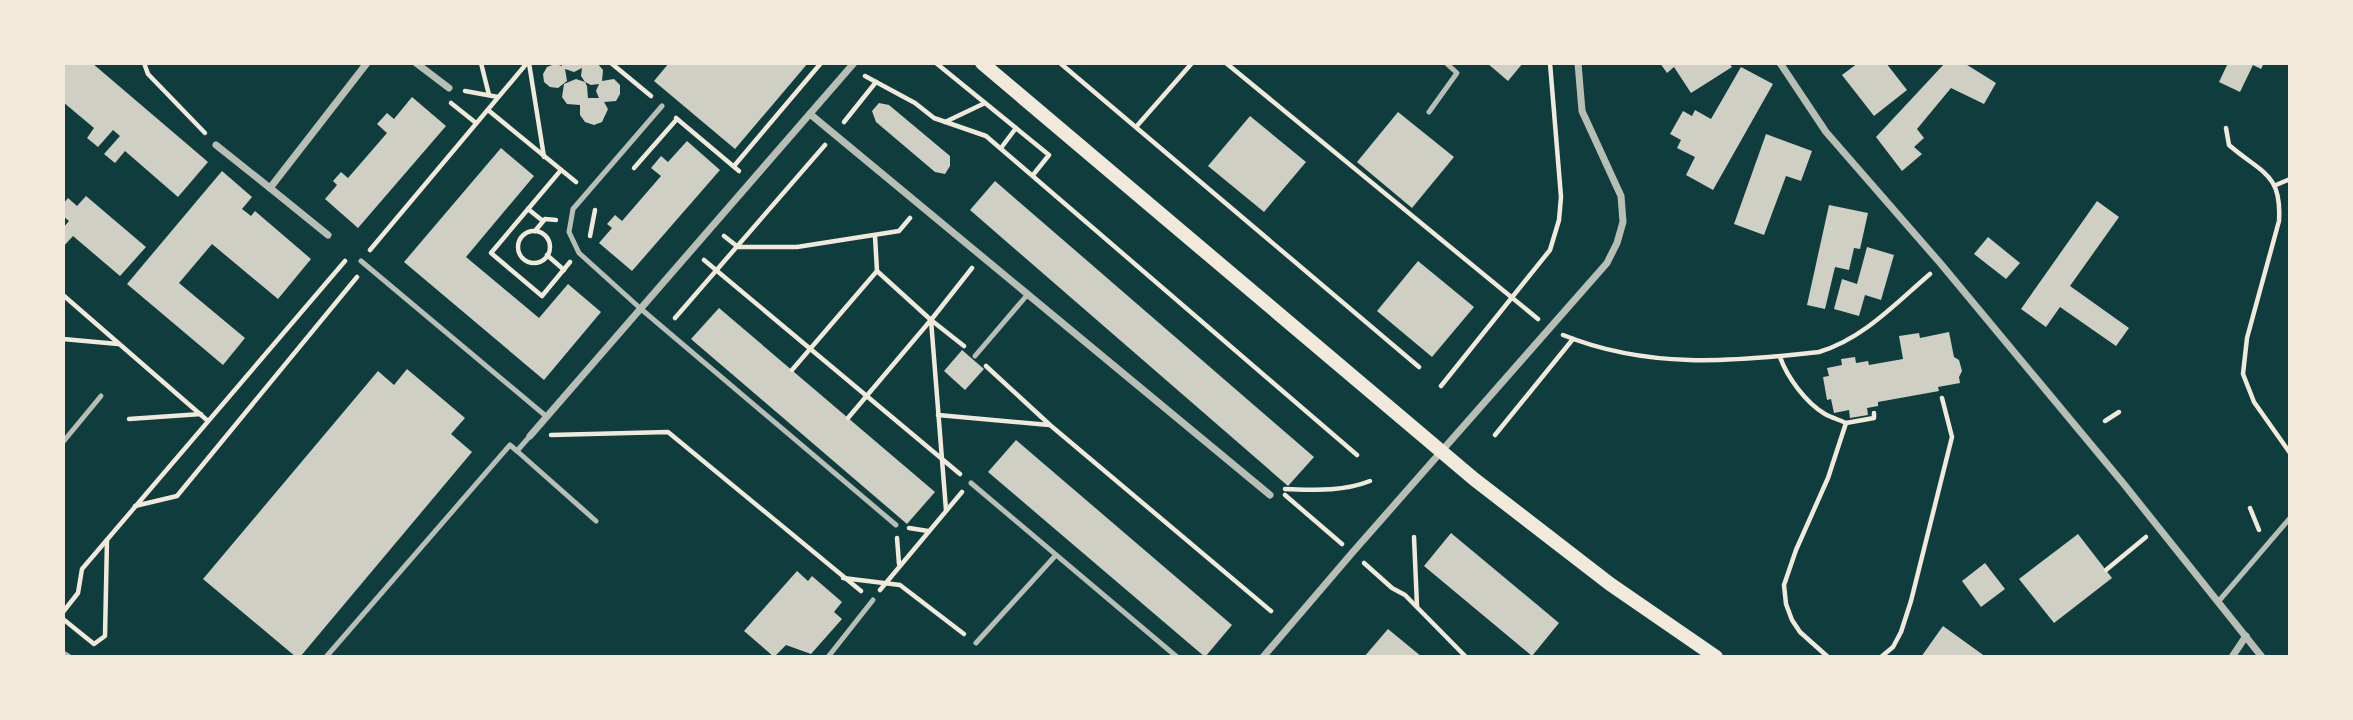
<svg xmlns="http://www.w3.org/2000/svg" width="2353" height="720" font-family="'Source Sans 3',sans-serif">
<rect width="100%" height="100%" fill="#0f3d3e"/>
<g fill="#cfcfc3">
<path d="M63 63H92L208 162 178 197 125 151 115 163 104 154 120 136 113 130 98 147 87 138 94 128 63 102Z"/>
<path d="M561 63H597L603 70 602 81 614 79 620 85V94L616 101 604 102 608 109 602 122 594 125 585 122 580 115V105L567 104 562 97 564 84 576 79 585 82 587 86 588 98H599L596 91 599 84 591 85 585 82 581 76 582 68 574 72 565 69 567 81 558 88 550 87 544 82 543 74 547 67 555 64 562 66Z"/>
<path d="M669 63H808L735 149 654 81Z"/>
<path d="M1487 63H1523L1508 81Z"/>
<path d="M1660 63H1729L1732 67 1691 93 1674 67 1667 73Z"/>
<path d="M1858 63H1886L1907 90 1874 116 1842 75Z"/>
<path d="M1945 63H1964L1996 83 1984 104 1951 88 1917 129 1924 138 1914 147 1922 154 1902 171 1876 137Z"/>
<path d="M2228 63H2264L2261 69 2253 65 2240 92 2219 82Z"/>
<path d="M1741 67 1773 84 1713 190 1686 175 1695 157 1677 148 1681 140 1670 134 1683 111 1692 116 1695 110 1711 119Z"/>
<path d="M412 97 446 126 358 228 325 199 337 185 333 181 341 172 348 178 387 133 377 124 387 113 394 119Z"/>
<path d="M879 103 889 105 950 156V166L945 174 935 172 876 122 872 111Z"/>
<path d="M1398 112 1454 157 1412 208 1357 162Z"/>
<path d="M1250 116 1306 162 1264 212 1208 166Z"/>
<path d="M1766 134 1812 151 1801 181 1786 176 1764 235 1734 224Z"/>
<path d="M687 141 720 170 632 271 599 243 612 228 607 224 615 215 622 221 661 176 651 168 661 156 668 162Z"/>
<path d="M501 148 534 176 466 257 539 318 568 284 601 312 544 380 404 262Z"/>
<path d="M222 171 252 197 242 209 251 216 255 211 311 259 278 299 212 244 179 283 245 338 223 365 127 284Z"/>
<path d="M995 181 1314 457 1288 486 970 210Z"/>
<path d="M86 196 146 247 120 276 73 236 63 247V228L69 221 63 216V204L68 198 77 206Z"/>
<path d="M2097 201 2119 217 2070 286 2129 328 2116 346 2060 307 2046 327 2021 309Z"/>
<path d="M1829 205 1868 213 1860 249 1854 248 1849 270 1835 267 1825 309 1807 305Z"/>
<path d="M1988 237 2020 263 2006 279 1974 254Z"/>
<path d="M1867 247 1894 255 1881 300 1865 295 1859 316 1834 309 1842 279 1857 284Z"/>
<path d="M1418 261 1474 307 1432 357 1377 311Z"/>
<path d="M719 308 935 492 907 524 691 339Z"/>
<path d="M1949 332 1954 357 1959 360 1962 371 1959 377 1960 383 1938 387 1939 391 1878 402V406L1867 408 1868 415 1850 418 1849 410 1834 413 1831 399 1827 400 1823 377 1829 376 1827 368 1842 365 1841 359 1855 357 1856 363 1868 361 1869 365 1903 359 1899 336 1919 333 1920 338Z"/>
<path d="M962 350 984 369 965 390 944 371Z"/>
<path d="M407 369 465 418 451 434 472 452 300 657H296L203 579 378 371 394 385Z"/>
<path d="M1016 440 1232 625 1205 657 988 472Z"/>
<path d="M1451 533 1559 623 1532 656 1424 566Z"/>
<path d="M2078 534 2112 578 2054 623 2019 579Z"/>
<path d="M1985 563 2005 589 1981 607 1962 581Z"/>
<path d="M797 571 808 581 812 576 842 602 834 612 842 619 811 654 786 645 774 657 744 631Z"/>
<path d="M1943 626 1986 657H1921Z"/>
<path d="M1388 629 1422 657H1364Z"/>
</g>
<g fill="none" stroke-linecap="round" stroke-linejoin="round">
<g stroke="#f1e9da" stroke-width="4.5">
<path d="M144 63 148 74 205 133"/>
<path d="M481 63 489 95"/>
<path d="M529 63 544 157"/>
<path d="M611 63 651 96"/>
<path d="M936 63 1049 155 1033 175"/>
<path d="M1060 63 1419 367"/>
<path d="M1226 63 1538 319"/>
<path d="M865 76 915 103 934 118 986 136 1357 455"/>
<path d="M465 91 498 97"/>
<path d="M451 103 476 123"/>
<path d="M488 110 576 182"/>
<path d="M676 118 739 171"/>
<path d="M844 122 876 82"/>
<path d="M945 122 985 103"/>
<path d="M1136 127 1192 63"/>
<path d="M2226 128 2229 145C2261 173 2282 173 2279 221L2247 338 2243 374 2254 402 2290 453"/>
<path d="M1001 148 1016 128"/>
<path d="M734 166 821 63"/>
<path d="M634 168 677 119"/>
<path d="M561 170 491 253 542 296 570 262"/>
<path d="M2276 185 2290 179"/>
<path d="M528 209 543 221"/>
<path d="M535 231 545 219 556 220"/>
<circle cx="534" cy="247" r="16"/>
<path d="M590 236 595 210"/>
<path d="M724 236 738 247H797L899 231 910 218"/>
<path d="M875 236 877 271 931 320 964 346"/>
<path d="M370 250 527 63"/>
<path d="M547 255 564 270"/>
<path d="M704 260 960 474"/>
<path d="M63 295 208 421"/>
<path d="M675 318 825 145"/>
<path d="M1563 335C1647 369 1731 362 1819 352 1863 339 1896 303 1930 274"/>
<path d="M63 339 118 344"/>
<path d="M1780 357C1787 377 1806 403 1825 414 1832 418 1840 420 1846 423L1828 478 1796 550 1784 585 1786 604 1792 620 1800 632 1828 657"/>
<path d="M986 366 1050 425 1271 611"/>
<path d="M792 370 877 271"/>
<path d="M1441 386 1550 250 1559 220 1561 197 1550 63"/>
<path d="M938 415 1049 425"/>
<path d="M848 418 930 321"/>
<path d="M129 419 201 414"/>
<path d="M2105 421 2119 412"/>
<path d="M1846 423 1874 418V413"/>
<path d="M551 435 668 432 861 591"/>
<path d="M1495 435 1573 339"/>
<path d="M1285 489C1314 490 1342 492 1370 481"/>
<path d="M1285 495 1342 544"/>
<path d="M135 506 177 496 357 277"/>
<path d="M2250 508 2259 530"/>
<path d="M946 510 931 320 972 268"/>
<path d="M909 528 928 531"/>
<path d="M1414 537 1417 606"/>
<path d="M897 538 899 564"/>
<path d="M1364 563 1392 588 1405 595 1466 657"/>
<path d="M2106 570 2146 537"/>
<path d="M843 578 900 585 964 634"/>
<path d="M880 590 962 492"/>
<path d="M63 612 78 593 82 569 345 261"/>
<path d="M63 619 94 644 105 636 107 540"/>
<path d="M1881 657 1893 647 1901 632 1911 601 1952 437 1942 398"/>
</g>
<g stroke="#b8beb3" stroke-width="5">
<path d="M662 106 573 209 569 232 579 253 641 309 896 525"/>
<path d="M1429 112 1457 73 1446 63"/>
<path d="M361 261 547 417"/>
<path d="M975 356 1028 294"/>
<path d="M63 442 101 396"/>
<path d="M517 451 596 521"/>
<path d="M971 483 1177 657"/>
<path d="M2218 602 2290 518"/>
<path d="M976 643 1056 555"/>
<path d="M326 657 510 445 517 451 530 436"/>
<path d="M828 657 873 600"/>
</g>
<g stroke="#b8beb3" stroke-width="7">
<path d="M416 63 449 88"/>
<path d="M1780 63 1826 132 1941 264 2123 483 2262 657"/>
<path d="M810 114 1270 495"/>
<path d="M216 145 270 188"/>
<path d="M328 235 270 188 367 63"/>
<path d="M530 436 854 63"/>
<path d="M63 654 68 657"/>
<path d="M1263 657 1352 553 1607 263 1617 243 1623 222 1621 196 1582 111 1578 63"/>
<path d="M2232 657 2246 636"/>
</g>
<path stroke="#f1e9da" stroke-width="14" d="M982 63 1474 479 1610 584 1716 657"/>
</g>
<rect width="2353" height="720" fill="none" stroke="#f1e9da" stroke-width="130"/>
</svg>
